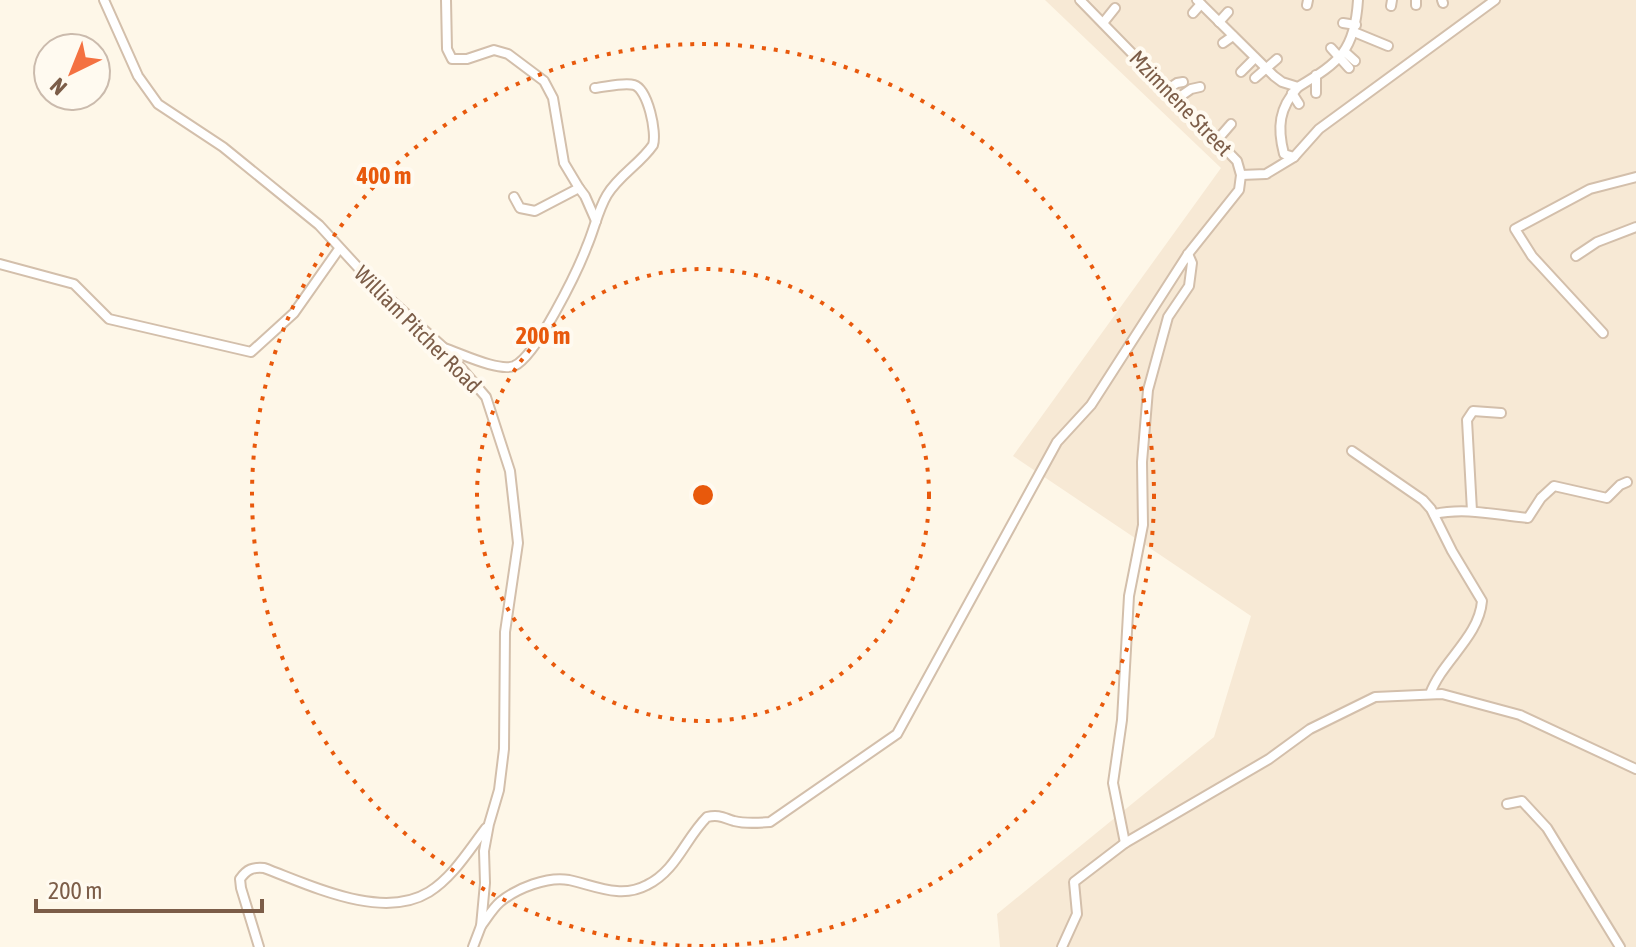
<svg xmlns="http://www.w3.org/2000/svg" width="1636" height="947" font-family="'Asap Condensed',sans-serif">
<rect width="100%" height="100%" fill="#fef7e8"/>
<path fill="#f7e9d5" d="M1045 0H1636V947H1000L997 914 1214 737 1251 616 1013 456 1221 168Z"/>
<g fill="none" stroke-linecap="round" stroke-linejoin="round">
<defs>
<g id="minor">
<path d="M104 0 138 76 158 104 223 147 319 225 375 286 443 347 486 397 510 471 518 543 505 632 504 749 499 790 489 824 484 851 485 883 481 926 473 947"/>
<path d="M446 0 447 49 452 59H467L494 50 508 54 544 81 553 98 564 163 579 188"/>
<path d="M1197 0 1274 76 1282 82 1298 87C1340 62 1355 50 1358 0"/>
<path d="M1416 0V5"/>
<path d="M1442 0 1443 3"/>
<path d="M1307 5 1308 0"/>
<path d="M1391 6 1392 0"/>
<path d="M1193 13 1201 4"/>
<path d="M1219 22 1228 12"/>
<path d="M1103 23 1115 8"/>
<path d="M1343 23 1356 25"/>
<path d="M1354 32 1388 46"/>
<path d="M1223 43 1233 36"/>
<path d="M1331 48 1349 68"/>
<path d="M1345 52 1355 61"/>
<path d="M1241 72 1255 58"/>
<path d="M1316 75V93"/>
<path d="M1255 78 1277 59"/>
<path d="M1168 89 1177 83 1183 82"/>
<path d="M1292 93 1299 104"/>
<path d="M1178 98 1191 89 1200 87"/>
<path d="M1218 139 1231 124"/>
<path d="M1294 157 1284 154C1277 127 1279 108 1298 87"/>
<path d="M1241 175 1266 174 1294 157 1319 129 1495 0"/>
<path d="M514 197 520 208 535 211 579 188 585 196 596 221"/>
<path d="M1576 256 1597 242 1636 227"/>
<path d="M0 264 74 284 109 319 251 352 294 313 339 249"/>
<path d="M1603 333 1532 256 1515 229 1590 189 1636 177"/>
<path d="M444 348C460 353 498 372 514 366 536 357 578 270 587 246 594 230 598 210 607 195 619 175 640 164 653 145 657 133 648 89 634 85 624 82 606 87 595 88"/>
<path d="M1352 451 1423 500 1431 509 1452 551 1482 601C1479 637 1442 661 1430 694"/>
<path d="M1472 511 1467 420 1473 411 1501 413"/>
<path d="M1434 514C1466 507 1496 515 1528 518L1541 498 1554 486 1607 498 1620 485 1627 482"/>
<path d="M1507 804 1522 801 1547 828 1620 947"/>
<path d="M1125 843 1113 783 1122 720 1129 596 1143 525 1142 462 1148 390 1168 317 1189 286 1192 263 1188 254"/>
<path d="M481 926C487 918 493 908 500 902 517 888 548 876 569 880 596 886 621 899 647 885 676 871 685 839 707 817 719 814 724 818 734 821 746 824 758 823 770 822L897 734 1057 442 1091 405 1188 254 1239 190 1241 175 1237 161 1080 0"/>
<path d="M259 947 241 888 240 879C247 869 253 867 264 868 310 885 382 921 429 892 453 877 469 850 486 828"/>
<path d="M1062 947 1077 914 1074 882 1125 843 1269 759 1310 729 1375 697 1442 694 1520 715 1636 769"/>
</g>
</defs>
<use href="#minor" stroke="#d3bfab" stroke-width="12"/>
<use href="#minor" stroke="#fff" stroke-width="8"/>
</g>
<g fill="none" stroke="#e8590c" stroke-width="4" stroke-dasharray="4 8">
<circle cx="703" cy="495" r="226"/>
<circle cx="703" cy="495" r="451"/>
</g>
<g text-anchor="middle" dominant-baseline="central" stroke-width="8" stroke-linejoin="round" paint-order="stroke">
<g font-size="22" fill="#7c5d48" stroke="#fffaf0">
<text transform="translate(1181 103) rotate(46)">Mzimnene Street</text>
<text transform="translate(418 329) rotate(45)">William Pitcher Road</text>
</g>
</g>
<circle cx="703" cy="495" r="12" fill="#e8590c" stroke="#fffaf0" stroke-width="4"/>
<g font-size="24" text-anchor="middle" font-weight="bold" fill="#e8590c" stroke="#fffaf0" stroke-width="8" stroke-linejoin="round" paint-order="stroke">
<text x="384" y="184">400 m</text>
<text x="543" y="344">200 m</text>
</g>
<g transform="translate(72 72) rotate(223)"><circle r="38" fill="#fffaf0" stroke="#cbbbad" stroke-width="2"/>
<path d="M0-6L14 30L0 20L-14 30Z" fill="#f47141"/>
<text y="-12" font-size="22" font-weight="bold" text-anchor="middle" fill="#7c5d48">N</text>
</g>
<path d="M36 899v12h226v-12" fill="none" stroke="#7c5d48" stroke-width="4"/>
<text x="48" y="899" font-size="24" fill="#7c5d48" stroke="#fffaf0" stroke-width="6" paint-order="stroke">200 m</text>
</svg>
